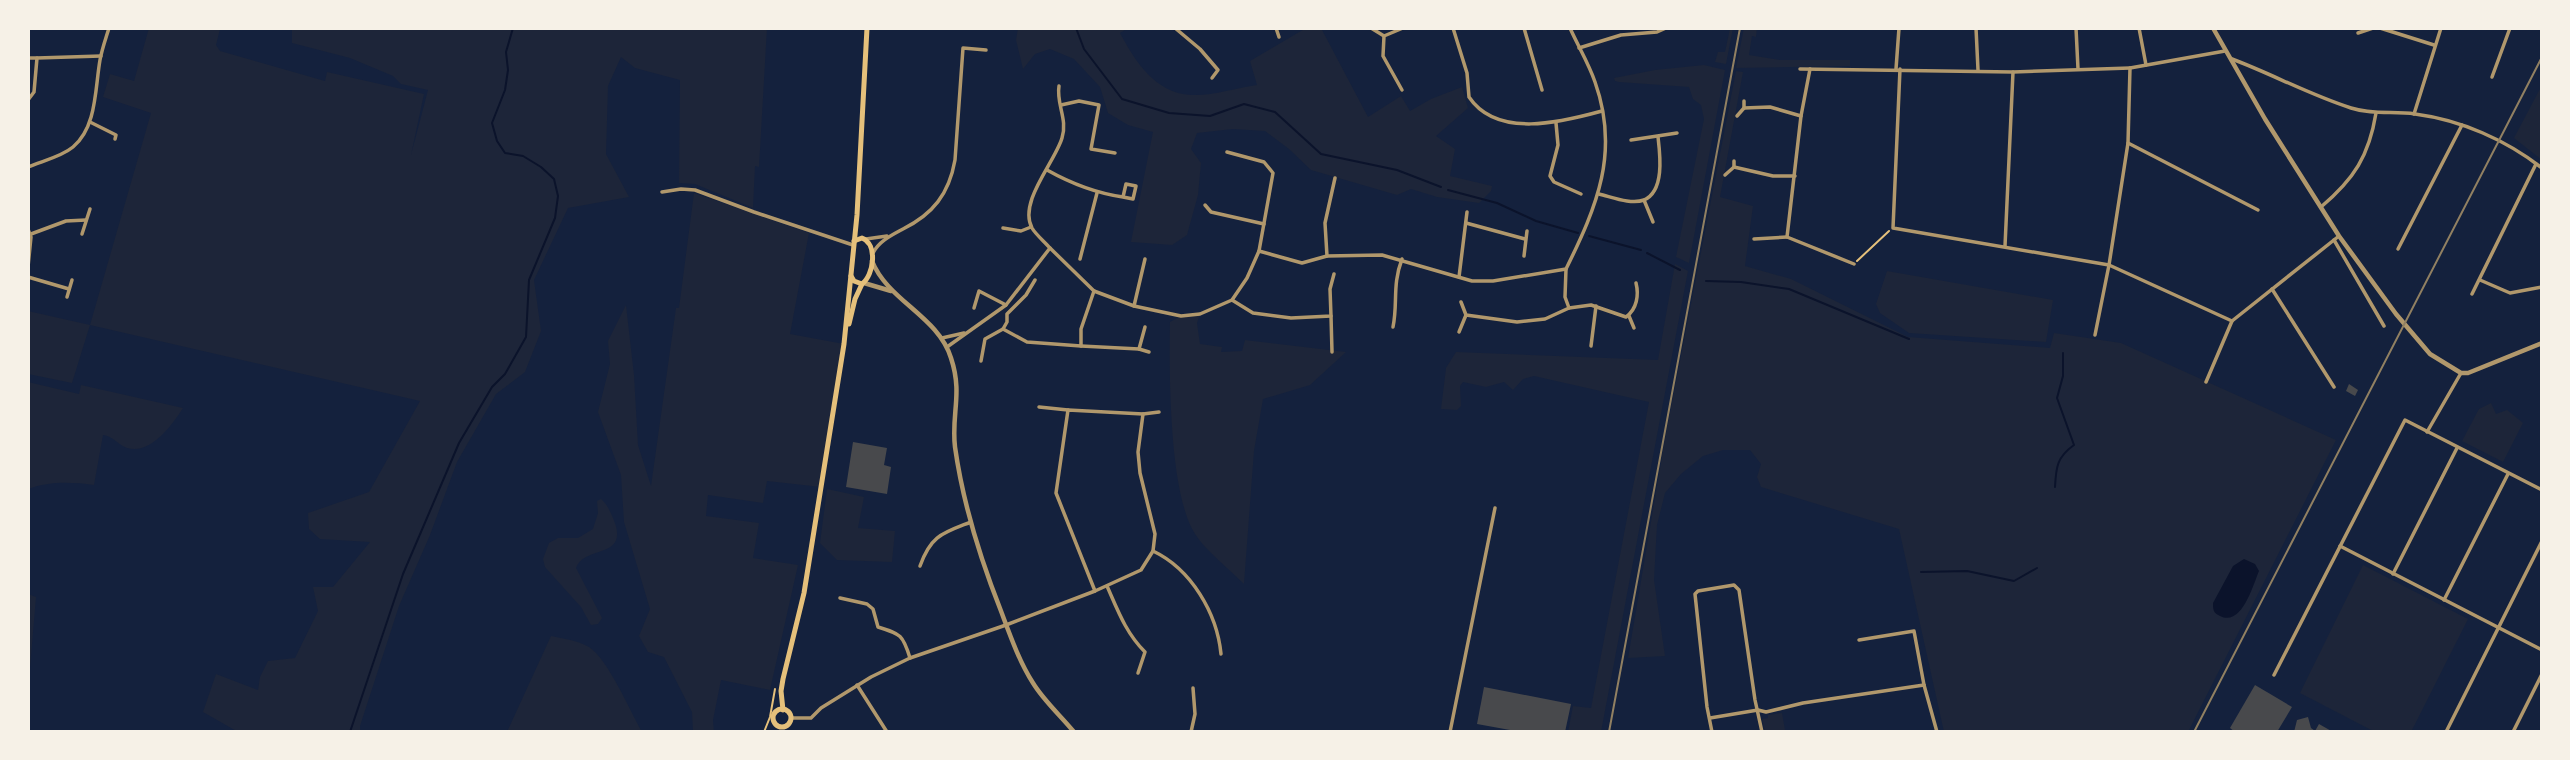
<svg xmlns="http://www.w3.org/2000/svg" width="2570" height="760" font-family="'Fira Sans',sans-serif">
<rect width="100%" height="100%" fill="#14213d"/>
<g fill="#1d2539">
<path d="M149 28H216L220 29 216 45 220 51 325 81 327 72 424 94 411 155 428 90 401 84 393 76 350 58 292 43V28H767L759 167 755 166 753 208 695 184 679 183 680 80 635 68 621 57 608 86 606 154 629 197 568 208 534 280 541 331 525 372 496 394 457 462 430 535 399 606 360 726V732H238L203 712 216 674 258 690 260 677 268 661 295 658 318 611 313 587H333L370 542 320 539 309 529 308 513 369 492 420 401 90 325 72 383 28 374V311L90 325 151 113 103 97 110 74 134 81Z"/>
<path d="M1018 28H1128L1120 33C1135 61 1155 93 1191 95 1212 96 1236 88 1257 85L1250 61 1306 28H1321L1368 117 1401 96 1410 111 1431 99 1462 87 1468 108 1436 136 1455 149 1450 176 1492 186 1491 191 1479 203 1437 197 1411 189 1397 195 1311 170 1289 149 1265 131 1233 129 1197 133 1191 149 1201 163 1198 195 1187 235 1172 245 1131 242 1153 132 1128 125 1108 113 1100 87 1074 59 1050 49 1035 54 1023 69 1016 40Z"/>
<path d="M1730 28H1733L1726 64 1715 62 1718 52H1725Z"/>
<path d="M1744 28H1757L1756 37 1752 36 1749 55 1780 60H1850V66L1736 68Z"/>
<path d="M1704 65 1725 70 1689 263 1676 257 1704 119 1701 105 1693 99 1689 87 1619 82 1615 81 1614 78 1655 70Z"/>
<path d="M1736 71 1743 72 1720 197 1753 206 1745 266 1791 279 1908 337 2050 348 2054 333 2121 343 2336 440 2188 732H1944L1899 529 1761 487 1757 477 1761 464 1750 450H1723L1703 456 1681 474 1665 493 1657 525 1654 580 1665 656 1628 658 1665 439Z"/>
<path d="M2542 85V160L2514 138Z"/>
<path d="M694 193 809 233 790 334 844 344 821 487 767 481 763 503 708 495 706 516 759 523 753 558 798 565 770 690 721 680 713 720 714 732H693L692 712 664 657 648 652 639 636 650 609 624 522 621 475 598 412 610 364 608 341 626 305 634 375 638 445 651 486 676 308H679Z"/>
<path d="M1675 264 1688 271 1601 732H1568L1573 706 1591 708 1649 402 1534 376 1523 379 1513 390 1504 382 1486 387 1463 382 1460 386 1461 406 1457 410 1441 409 1446 368 1456 352 1658 360Z"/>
<path d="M1887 271 2053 300 2046 342 1909 333 1880 313 1876 304Z"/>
<path d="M1200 314 1197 323 1200 344 1222 347 1221 352 1242 351 1245 340 1346 352 1310 385 1263 399 1254 451 1244 584C1229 569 1206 551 1195 534 1169 494 1169 372 1170 322L1181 316Z"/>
<path d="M28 382 79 394 81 385 183 408C172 425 151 455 127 448 118 445 113 436 103 435L94 485C71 482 50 481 28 489Z"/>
<path d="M2491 403 2496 414 2507 410 2523 423 2503 462 2462 441 2479 409Z"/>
<path d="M827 489 864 497 858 528 895 531 892 562 837 560 820 543Z"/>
<path d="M601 499C607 504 610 511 613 518 631 560 585 544 576 568L602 618 598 624 591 625 581 607 545 567 543 559 549 543 558 538H578L593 529 598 513 597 501Z"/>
<path d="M2363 565 2468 619 2411 732H2375L2300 693Z"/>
<path d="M28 594 36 597 30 668H28Z"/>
<path d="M551 636C564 639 577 640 589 647 608 659 630 711 642 732H507Z"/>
<path d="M1782 713 1785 730 1765 732 1762 719 1768 718V715Z"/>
</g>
<path fill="#0b132b" d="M2244 559 2255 564 2259 571C2253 585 2242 627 2220 616 2213 613 2213 609 2213 603L2233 566Z"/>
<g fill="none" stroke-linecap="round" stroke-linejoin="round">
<g stroke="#0b132b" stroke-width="2">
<path d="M1076 28 1084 49 1122 99 1169 113 1210 116 1244 104 1275 112 1321 154 1397 170 1441 187"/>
<path d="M1448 190 1497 203 1536 221 1578 233"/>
<path d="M1589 236 1641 250"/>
<path d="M1647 253 1680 270"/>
<path d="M1706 281 1741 282 1789 289 1909 339"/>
<path d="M2055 487C2056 467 2057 457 2074 445L2057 398 2063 376V353"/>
<path d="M1921 572 1967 571 2014 581 2037 568"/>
<path d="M350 732 403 574 459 443 492 387 505 374 526 337 529 280 555 218 558 196 554 179 541 167 523 156 505 153 497 141 492 123 505 90 508 70 506 52 513 28"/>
</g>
</g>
<g fill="#48494c">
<path d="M2349 384 2358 390 2355 396 2346 391Z"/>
<path d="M853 442 887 448 884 465 891 467 887 494 846 487Z"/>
<path d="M2255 685 2292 707 2277 732H2235L2230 728Z"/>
<path d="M1484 687 1571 704 1565 732H1521L1477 724Z"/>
<path d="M2308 717 2311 728 2315 731 2319 724 2333 732H2294L2297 720Z"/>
</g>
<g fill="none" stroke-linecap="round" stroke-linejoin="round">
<g stroke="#e5c07b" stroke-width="2">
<path d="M1857 261 1889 231"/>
<path d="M764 732 770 717 775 689"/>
</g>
<g stroke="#b1986c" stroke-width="3.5">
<path d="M1175 28 1200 49 1218 70 1212 78"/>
<path d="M1276 28 1279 37"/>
<path d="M1371 28 1384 36"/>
<path d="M1453 28 1467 73 1469 97C1497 139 1562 122 1602 111"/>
<path d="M1524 28 1542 90"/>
<path d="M1976 28 1978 70"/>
<path d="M2076 28 2078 69"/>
<path d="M2139 28 2146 65"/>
<path d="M2380 28 2434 45"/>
<path d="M2358 33 2373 28"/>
<path d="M1579 48 1621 35 1657 32 1666 28"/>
<path d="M28 58H37"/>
<path d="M2232 59C2272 74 2310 95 2351 108 2372 115 2394 111 2415 114 2461 120 2506 140 2542 168"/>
<path d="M1800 69 2013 72 2130 68"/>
<path d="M1810 69 1801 116 1787 237 1854 264"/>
<path d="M1896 69 1899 28"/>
<path d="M1900 69 1893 228 2109 265 2232 321"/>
<path d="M2492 77 2510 28"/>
<path d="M1402 90 1383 56 1384 36 1403 28"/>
<path d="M28 100 34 92 37 58 101 56"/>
<path d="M1061 105 1079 101 1099 105 1091 149 1115 153"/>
<path d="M1744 108 1770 107 1801 116"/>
<path d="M2414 114 2441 28"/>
<path d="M1737 116 1744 108V101"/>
<path d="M90 122 116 135 115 139"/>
<path d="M1556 123 1558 145 1550 176 1554 182 1581 194"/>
<path d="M1631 140 1677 133"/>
<path d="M2128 143 2258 210"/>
<path d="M28 167C42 161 61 157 73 147 97 127 95 88 100 60 102 49 106 38 109 28"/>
<path d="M1734 167 1773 176H1795"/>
<path d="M1047 170C1072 184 1095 193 1123 197L1126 184 1136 186 1133 199 1123 197"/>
<path d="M1725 175 1734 167V161"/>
<path d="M662 192 681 189 695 190 754 212 853 245"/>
<path d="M1599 194C1612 197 1631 205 1644 200 1665 191 1660 154 1658 137"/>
<path d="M1644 200 1653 222"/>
<path d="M1205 205 1211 212 1264 224"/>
<path d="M2321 207C2354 179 2369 156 2376 113"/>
<path d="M1466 223 1525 239"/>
<path d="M1003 228 1021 231 1031 227"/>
<path d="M28 229 31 237 28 267"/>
<path d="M31 234 66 221 86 220"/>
<path d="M82 234 90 209"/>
<path d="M866 239 887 236"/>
<path d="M1754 239 1787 237"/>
<path d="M2334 240 2384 326"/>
<path d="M2005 246 2013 72"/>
<path d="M1050 248C1045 242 1036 235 1032 228 1018 202 1055 162 1062 138 1068 119 1056 104 1059 86"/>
<path d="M2398 249 2462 125"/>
<path d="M1259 251 1302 263 1327 256 1382 255 1472 281H1493L1566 269C1597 206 1620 152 1595 82 1589 64 1578 46 1570 28"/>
<path d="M873 253C879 241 892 235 903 229 933 214 949 194 955 160L963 48 986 50"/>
<path d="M1327 256 1325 223 1335 178"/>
<path d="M1524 256 1527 231"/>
<path d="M1080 259 1097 193"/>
<path d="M1566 269 1565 297 1569 308 1591 305 1626 317C1637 309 1639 295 1636 283"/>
<path d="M28 277 69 289"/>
<path d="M1459 277 1467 212"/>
<path d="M2480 280 2510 293 2542 287"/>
<path d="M2272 289 2334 387"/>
<path d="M2472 294 2536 164"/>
<path d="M67 297 72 280"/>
<path d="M1232 300 1253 313 1291 318 1331 316 1330 289 1334 274"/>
<path d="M1461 302 1466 315 1517 322 1545 319 1569 308"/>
<path d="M1134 306 1145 259"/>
<path d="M974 308 979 291 1006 305"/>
<path d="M1331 316 1332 352"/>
<path d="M1629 316 1634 328"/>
<path d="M1393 327C1398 303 1392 285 1402 259"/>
<path d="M1003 329 1007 322V314L1026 295 1035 280"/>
<path d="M1459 332 1466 315"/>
<path d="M2095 335 2109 265 2128 143 2130 68 2225 51"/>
<path d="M942 338 964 333"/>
<path d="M1081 346 1139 349 1145 327"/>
<path d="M1591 346 1596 306"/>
<path d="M947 347 1006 305 1050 248 1094 291 1134 306 1181 316 1200 314 1232 300 1247 278 1259 251 1273 173 1264 162 1227 152"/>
<path d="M1139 349 1149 352"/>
<path d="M981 361 985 339 1003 329 1027 342 1081 346V329L1094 291"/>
<path d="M2206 382 2232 321 2339 236"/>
<path d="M1039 407 1068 410"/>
<path d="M2427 432 2461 373"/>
<path d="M2340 546 2542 650"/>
<path d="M1153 551C1191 569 1217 613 1221 654"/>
<path d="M920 566C931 535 943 533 971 522"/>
<path d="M2393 574 2457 448"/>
<path d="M1107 586C1118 611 1126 633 1145 652L1138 673"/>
<path d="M1095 591 1056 493 1068 410 1143 414 1159 412"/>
<path d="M840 598 867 604 873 609 878 627C901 634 903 635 910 658"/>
<path d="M2444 600 2508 474"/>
<path d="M1859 640 1914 631 1924 685 1937 732"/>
<path d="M2274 675 2405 420 2542 490"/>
<path d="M857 685 887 732"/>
<path d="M791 718H811L821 708 871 677 910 658 1006 625 1095 591 1141 570 1153 551 1155 534 1140 473 1138 452 1143 414"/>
<path d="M1710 718 1758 710 1766 712 1803 703 1924 685"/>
<path d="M1191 732 1195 714 1193 688"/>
<path d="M1450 732 1495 508"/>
<path d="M1712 732 1707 707 1695 594 1698 591 1734 585 1739 590 1755 700 1762 732"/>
<path d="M2446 732 2542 541"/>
<path d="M2513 732 2542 674"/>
</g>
<g stroke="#b1986c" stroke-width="4.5">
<path d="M2213 28 2265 119 2339 236 2396 314 2430 354 2461 373H2468L2542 343"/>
<path d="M872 261C888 301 938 316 951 358 963 394 951 414 955 447 963 504 980 558 1001 611 1010 635 1019 661 1033 683 1044 701 1061 716 1074 732"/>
<path d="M864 283 891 291"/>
</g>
<g stroke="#e5c07b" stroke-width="5">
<path d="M851 276 854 281 862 284C874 275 878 244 862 238L854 241"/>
<path d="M849 324 855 299 862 284"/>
<circle cx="782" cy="718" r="9"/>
<path d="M783 710 781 691 783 679 804 593 844 344 857 215 867 28"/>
</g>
<g stroke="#918062" stroke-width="2">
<path d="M1609 732 1740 28"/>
<path d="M2194 732 2542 57"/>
</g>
</g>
<rect width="2570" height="760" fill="none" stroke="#f6f1e7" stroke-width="60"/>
</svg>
